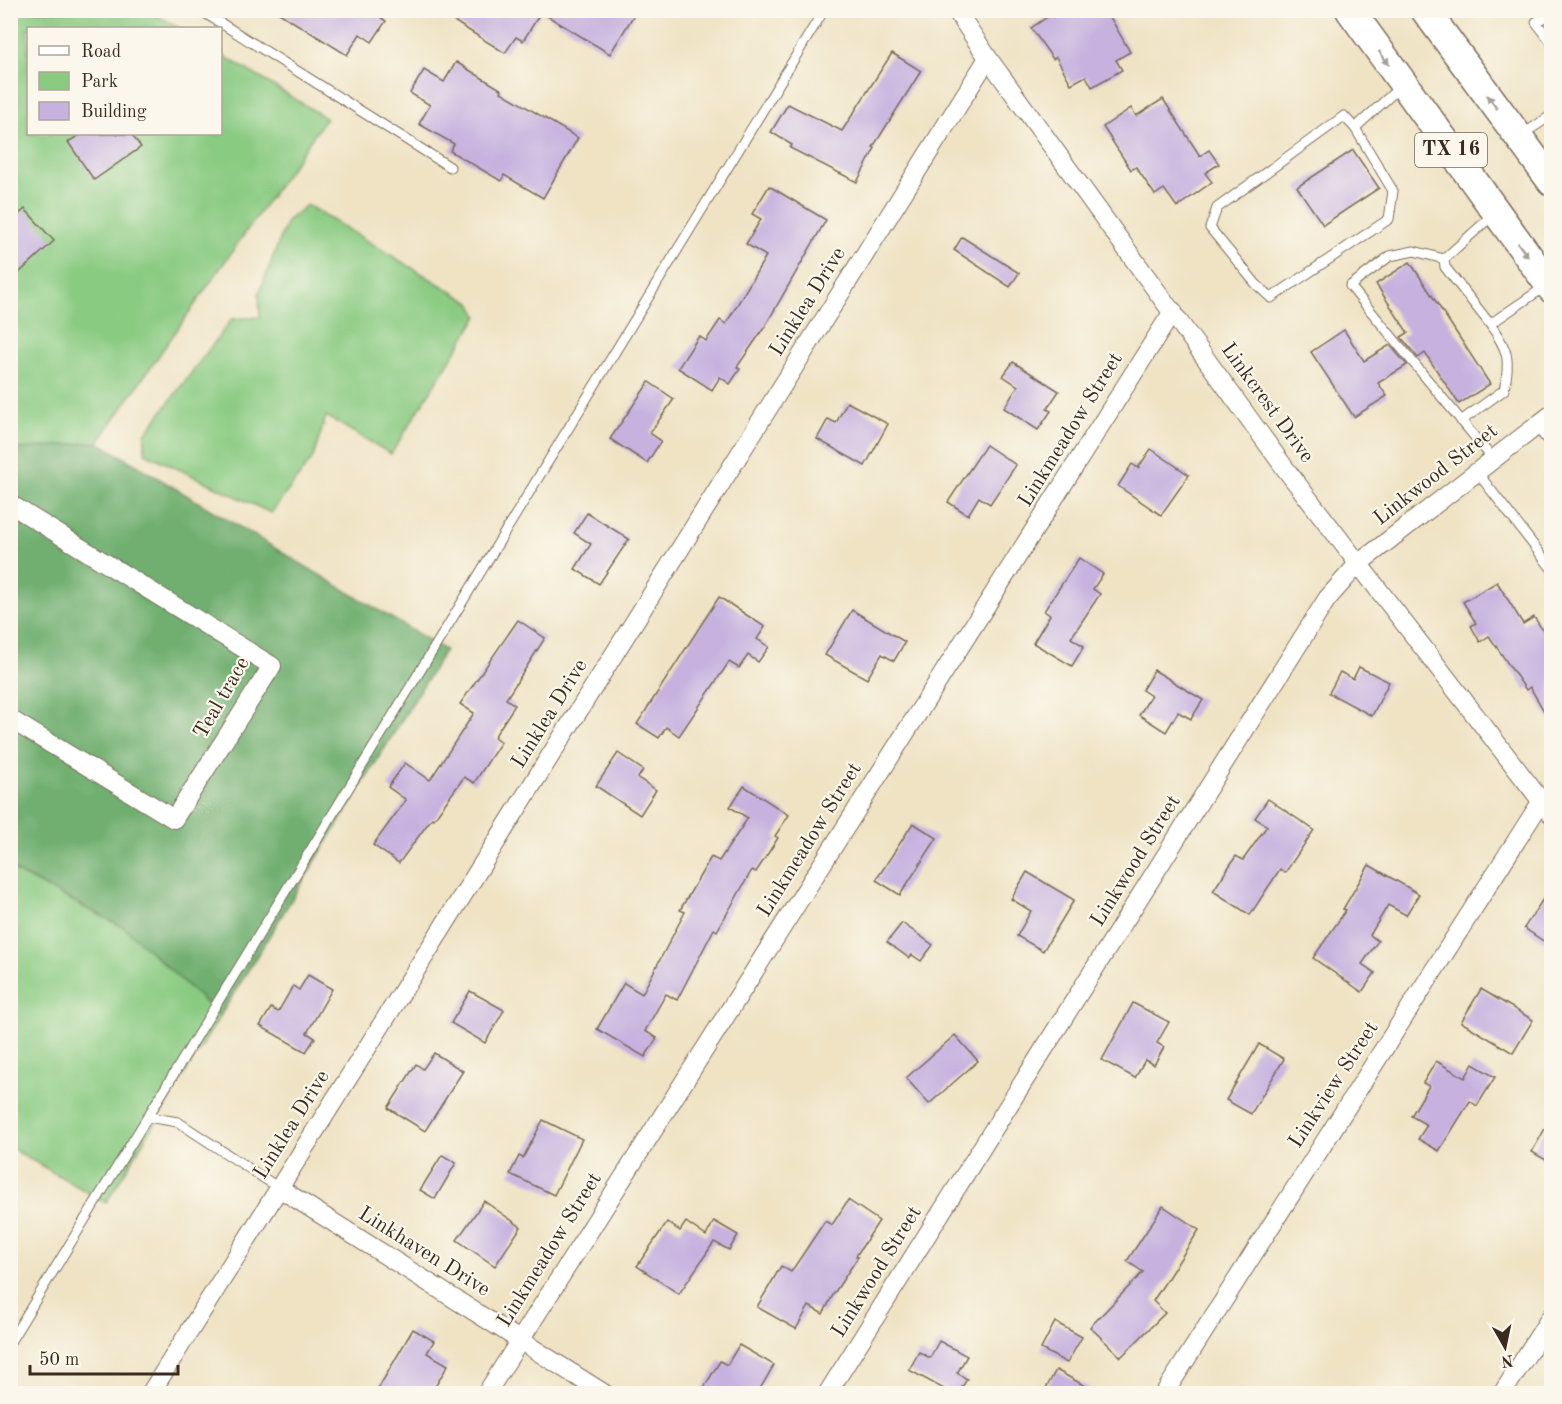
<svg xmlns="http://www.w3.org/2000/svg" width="1562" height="1404" font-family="'Old Standard TT',serif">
<rect width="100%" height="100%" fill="#fbf7ec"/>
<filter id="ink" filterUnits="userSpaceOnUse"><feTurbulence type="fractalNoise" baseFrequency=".0167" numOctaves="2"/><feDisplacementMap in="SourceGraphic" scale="12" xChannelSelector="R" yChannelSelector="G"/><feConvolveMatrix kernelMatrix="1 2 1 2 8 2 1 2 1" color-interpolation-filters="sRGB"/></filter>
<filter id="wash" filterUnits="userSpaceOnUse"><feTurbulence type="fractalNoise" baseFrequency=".008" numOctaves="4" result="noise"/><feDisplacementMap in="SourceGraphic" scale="24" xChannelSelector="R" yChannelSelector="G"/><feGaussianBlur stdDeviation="1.35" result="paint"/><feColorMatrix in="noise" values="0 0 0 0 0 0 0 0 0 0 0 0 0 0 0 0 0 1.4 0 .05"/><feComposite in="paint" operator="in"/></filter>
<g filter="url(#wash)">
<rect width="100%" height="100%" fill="#efe3c4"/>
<g fill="#8acb82" stroke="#627a50" stroke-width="1.5">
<path d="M11 11H149L179 28H28V134H220L221 54 326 118 98 442 11 450Z"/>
<path d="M307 205 471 303 478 316 391 454 326 416 313 458 271 513 145 453V434L232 319 260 317 259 293 287 221Z"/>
<path d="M10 869 125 928 220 1016 106 1203 11 1148Z"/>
</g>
<path fill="#6faf70" stroke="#556c47" stroke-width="1.5" d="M98 442 445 650 220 1016 125 928 11 869 10 450Z"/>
<g id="blocks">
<g fill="#c6b1df">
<path d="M274 10H385L381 18 386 21 372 42 360 34 347 55Z"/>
<path d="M436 10H637L610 54 541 12 523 41 516 37 505 53Z"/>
<path d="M1058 10H1106L1130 52 1116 60 1122 70 1092 87 1086 76 1071 84 1056 57 1053 59 1031 28Z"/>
<path d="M892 53 921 71 873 147 875 148 857 182 790 148 792 145 771 132 788 104 842 131Z"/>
<path d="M456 62 502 90 501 92 578 138 543 198 504 175 501 181 450 151 454 144 419 124 430 105 410 93 424 70 444 82Z"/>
<path d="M1163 99 1200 156 1209 150 1219 164 1205 173 1212 182 1177 207 1164 189 1155 195 1136 167 1131 170 1103 127 1131 108 1136 116Z"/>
<path d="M81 134H131L141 147 94 180 68 142Z"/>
<path d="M1353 150 1379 188 1323 225 1297 187Z"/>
<path d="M769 186 826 220 764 328 737 367 740 369 730 384 720 377 712 390 678 368 699 336 706 341 720 320 726 324 766 256 746 244 761 219 752 214Z"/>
<path d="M25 209 54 241 10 281V222Z"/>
<path d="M962 237 1019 273 1010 287 954 250Z"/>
<path d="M1410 262 1490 384 1459 404 1425 353 1418 358 1401 337 1408 333 1376 284Z"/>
<path d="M1344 330 1364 361 1390 345 1407 365 1378 383 1387 396 1354 417 1311 352Z"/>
<path d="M1013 362 1059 391 1047 409 1051 411 1038 430 1004 408 1018 386 1003 376Z"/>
<path d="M649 382 674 399 650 433 661 441 647 463 610 439Z"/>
<path d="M847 402 888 424 865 466 817 439 828 419 836 423Z"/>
<path d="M986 445 1016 465 990 504 979 497 968 515 948 502Z"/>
<path d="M1151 449 1189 475 1161 515 1118 486 1132 464 1138 468Z"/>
<path d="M587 513 629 539 599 584 575 569 591 544 574 533Z"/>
<path d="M1079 558 1103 574 1093 589 1100 594 1071 638 1084 646 1072 666 1033 643 1050 615 1044 611Z"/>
<path d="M1497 582 1523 624 1534 617 1551 642V723L1530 687 1526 690 1489 636 1480 642 1471 626 1476 623 1463 602Z"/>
<path d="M719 597 765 627 757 639 769 647 758 662 748 655 739 668 729 662 679 736 666 727 659 738 637 724Z"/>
<path d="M852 610 905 642 894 661 882 654 867 679 825 655Z"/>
<path d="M518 620 545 638 506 699 515 705 494 737 501 742 474 783 464 777 434 819 432 818 399 863 373 845 406 800 388 787 405 763 430 780 474 713 460 704Z"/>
<path d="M1359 667 1389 682 1372 716 1329 693 1340 672 1353 679Z"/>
<path d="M1154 670 1203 700 1191 719 1178 712 1166 732 1139 715 1151 696 1142 690Z"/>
<path d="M618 753 643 770 638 778 656 790 640 815 596 786Z"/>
<path d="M744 786 789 815 775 836 778 838 756 872 752 870 717 931 714 929 677 1000 666 994 645 1031 657 1038 645 1057 597 1029 624 983 642 994 685 912 680 910 711 857 719 861 748 818 730 807Z"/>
<path d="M1268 799 1314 830 1285 873 1280 869 1250 915 1213 891 1236 856 1243 860 1267 826 1255 818Z"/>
<path d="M913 823 937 838 900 895 876 880Z"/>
<path d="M1369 865 1419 894 1406 915 1388 905 1370 935 1378 941 1362 964 1375 973 1362 992 1313 958 1346 910 1343 909Z"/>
<path d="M1027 872 1074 900 1043 951 1017 936 1031 911 1011 899Z"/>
<path d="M1551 887V946L1524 928Z"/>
<path d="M902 923 933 945 921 961 912 955 909 958 887 942Z"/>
<path d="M308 975 332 989 307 1033 315 1038 306 1052 260 1026 271 1008 278 1012 293 986 299 990Z"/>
<path d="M1481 989 1533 1020 1513 1053 1461 1022Z"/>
<path d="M470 991 504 1010 485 1043 451 1023Z"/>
<path d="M1133 1003 1169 1022 1157 1043 1164 1047 1154 1065 1145 1060 1135 1078 1102 1060Z"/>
<path d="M955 1035 978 1061 929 1104 906 1078Z"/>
<path d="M1259 1044 1284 1059 1251 1114 1226 1100Z"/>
<path d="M434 1053 463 1071 425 1131 388 1108 416 1064 423 1069Z"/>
<path d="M1436 1061 1465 1078 1473 1064 1495 1077 1477 1106 1470 1101 1439 1151 1418 1139 1427 1125 1411 1116 1429 1086 1423 1083Z"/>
<path d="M1551 1118V1163L1532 1152Z"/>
<path d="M543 1120 582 1139 554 1195 510 1174 519 1156 523 1158Z"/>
<path d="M442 1155 456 1163 435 1199 420 1190Z"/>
<path d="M848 1200 879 1221 856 1256 858 1257 833 1295 823 1314 809 1306 796 1329 757 1307 781 1266 791 1272 825 1221 832 1225Z"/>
<path d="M484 1201 521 1227 495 1266 457 1240Z"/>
<path d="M1163 1206 1199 1230 1153 1301 1165 1313 1121 1357 1090 1327 1143 1272 1127 1261Z"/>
<path d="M714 1221 738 1235 729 1250 714 1242 679 1294 637 1266 667 1222 680 1231 686 1222 706 1236Z"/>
<path d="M1055 1322 1082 1337 1067 1363 1041 1349Z"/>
<path d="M413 1329 434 1341 427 1353 448 1365 431 1394H375Z"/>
<path d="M939 1341 967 1356 957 1373 967 1379 958 1394H953L909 1370 919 1352 930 1358Z"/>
<path d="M739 1345 774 1365 757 1394H700L720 1361 727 1365Z"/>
<path d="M1056 1370 1100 1394H1043Z"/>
</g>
</g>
</g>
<g filter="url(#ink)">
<use href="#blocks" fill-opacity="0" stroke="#7a6b58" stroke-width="1.5"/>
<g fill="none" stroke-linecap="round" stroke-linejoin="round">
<defs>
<g id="service">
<path d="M200 10 450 167"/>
<path d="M1552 14 1536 22 1552 43"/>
<path d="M1344 116 1355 128 1393 191 1389 219 1271 298 1256 284 1210 228 1217 208Z"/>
<path d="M1355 128 1400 87"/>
<path d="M1520 136 1552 115"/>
<path d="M1494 214 1444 259 1445 267 1490 324 1546 286"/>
<path d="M1444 259 1414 251 1390 256 1350 286 1493 459"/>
<path d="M1461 421 1504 390C1511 359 1508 350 1490 324"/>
<path d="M1536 426 1552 446"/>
<path d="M1477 472 1552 569"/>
<path d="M148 1117 178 1122 279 1188"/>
<path d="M10 1342 824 10"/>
</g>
<g id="minor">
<path d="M956 10 988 58 1287 471 1552 815"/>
<path d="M10 504 272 666 174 819 10 719"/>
<path d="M279 1188 605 1394"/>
<path d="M150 1394 988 58"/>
<path d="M486 1394 1173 311"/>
<path d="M827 1394 1327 599 1358 564 1552 414"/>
<path d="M1164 1394 1541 802"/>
<path d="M1502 1394 1552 1315"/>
</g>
<g id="primary">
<path d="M1350 10 1552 289"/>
<path d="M1425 10 1552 182"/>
</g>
</defs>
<use href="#service" stroke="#7a6b58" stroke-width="11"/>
<use href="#minor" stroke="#7a6b58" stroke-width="20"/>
<use href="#primary" stroke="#7a6b58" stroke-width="31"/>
<use href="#service" stroke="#fff" stroke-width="9"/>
<use href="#minor" stroke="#fff" stroke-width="18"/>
<use href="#primary" stroke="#fff" stroke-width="28"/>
</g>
<defs><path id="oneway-solid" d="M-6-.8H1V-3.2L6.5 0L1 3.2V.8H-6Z" transform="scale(1.5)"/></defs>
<g fill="#a79f9a">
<use href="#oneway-solid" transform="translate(1384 58) rotate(54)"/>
<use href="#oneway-solid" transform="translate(1492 102) rotate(-126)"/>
<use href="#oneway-solid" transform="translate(1523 250) rotate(54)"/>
</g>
</g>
<g text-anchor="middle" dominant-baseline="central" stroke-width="4.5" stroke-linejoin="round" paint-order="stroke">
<rect fill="#fbf7ec" stroke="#75685c" stroke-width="1.5" x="1415" y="133" width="72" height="34" rx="4.5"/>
<g font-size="20" font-weight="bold" fill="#3b2a1e">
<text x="1451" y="150">TX 16</text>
</g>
<g font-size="21" fill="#3b2a1e" stroke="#fbf7ec">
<text transform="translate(808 302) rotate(-58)">Linklea Drive</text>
<text transform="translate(1267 403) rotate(54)">Linkcrest Drive</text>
<text transform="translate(1071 430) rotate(-58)">Linkmeadow Street</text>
<text transform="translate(1436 475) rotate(-38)">Linkwood Street</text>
<text transform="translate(222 698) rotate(-60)">Teal trace</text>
<text transform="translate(550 714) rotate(-58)">Linklea Drive</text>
<text transform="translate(810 840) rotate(-58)">Linkmeadow Street</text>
<text transform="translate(1136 861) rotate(-58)">Linkwood Street</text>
<text transform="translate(1334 1085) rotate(-57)">Linkview Street</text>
<text transform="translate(292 1125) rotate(-58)">Linklea Drive</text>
<text transform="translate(550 1250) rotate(-58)">Linkmeadow Street</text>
<text transform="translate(424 1252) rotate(32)">Linkhaven Drive</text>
<text transform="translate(877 1272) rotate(-58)">Linkwood Street</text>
</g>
</g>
<rect width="1562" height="1404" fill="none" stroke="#fbf7ec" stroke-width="36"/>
<rect x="27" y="27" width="195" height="108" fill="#fbf7ec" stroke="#aea59a" stroke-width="1.5"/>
<rect x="39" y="46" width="30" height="9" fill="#ffffff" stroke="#aea59a" stroke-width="1.5"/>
<text x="81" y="57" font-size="18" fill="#3b2a1e">Road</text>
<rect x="39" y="72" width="30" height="18" fill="#8acb82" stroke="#aea59a" stroke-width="1.5"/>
<text x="81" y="87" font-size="18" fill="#3b2a1e">Park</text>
<rect x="39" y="102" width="30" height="18" fill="#c6b1df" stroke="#aea59a" stroke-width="1.5"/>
<text x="81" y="117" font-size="18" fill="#3b2a1e">Building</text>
<g transform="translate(1505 1347) rotate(171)" stroke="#fbf7ec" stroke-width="4.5" paint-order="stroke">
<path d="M0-4.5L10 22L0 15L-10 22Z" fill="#3b2a1e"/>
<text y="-9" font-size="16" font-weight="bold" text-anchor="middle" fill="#3b2a1e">N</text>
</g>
<path d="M30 1365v9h148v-9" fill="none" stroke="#3b2a1e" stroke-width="3"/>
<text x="39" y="1365" font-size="18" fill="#3b2a1e" stroke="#fbf7ec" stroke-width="4.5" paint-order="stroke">50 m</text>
</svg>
